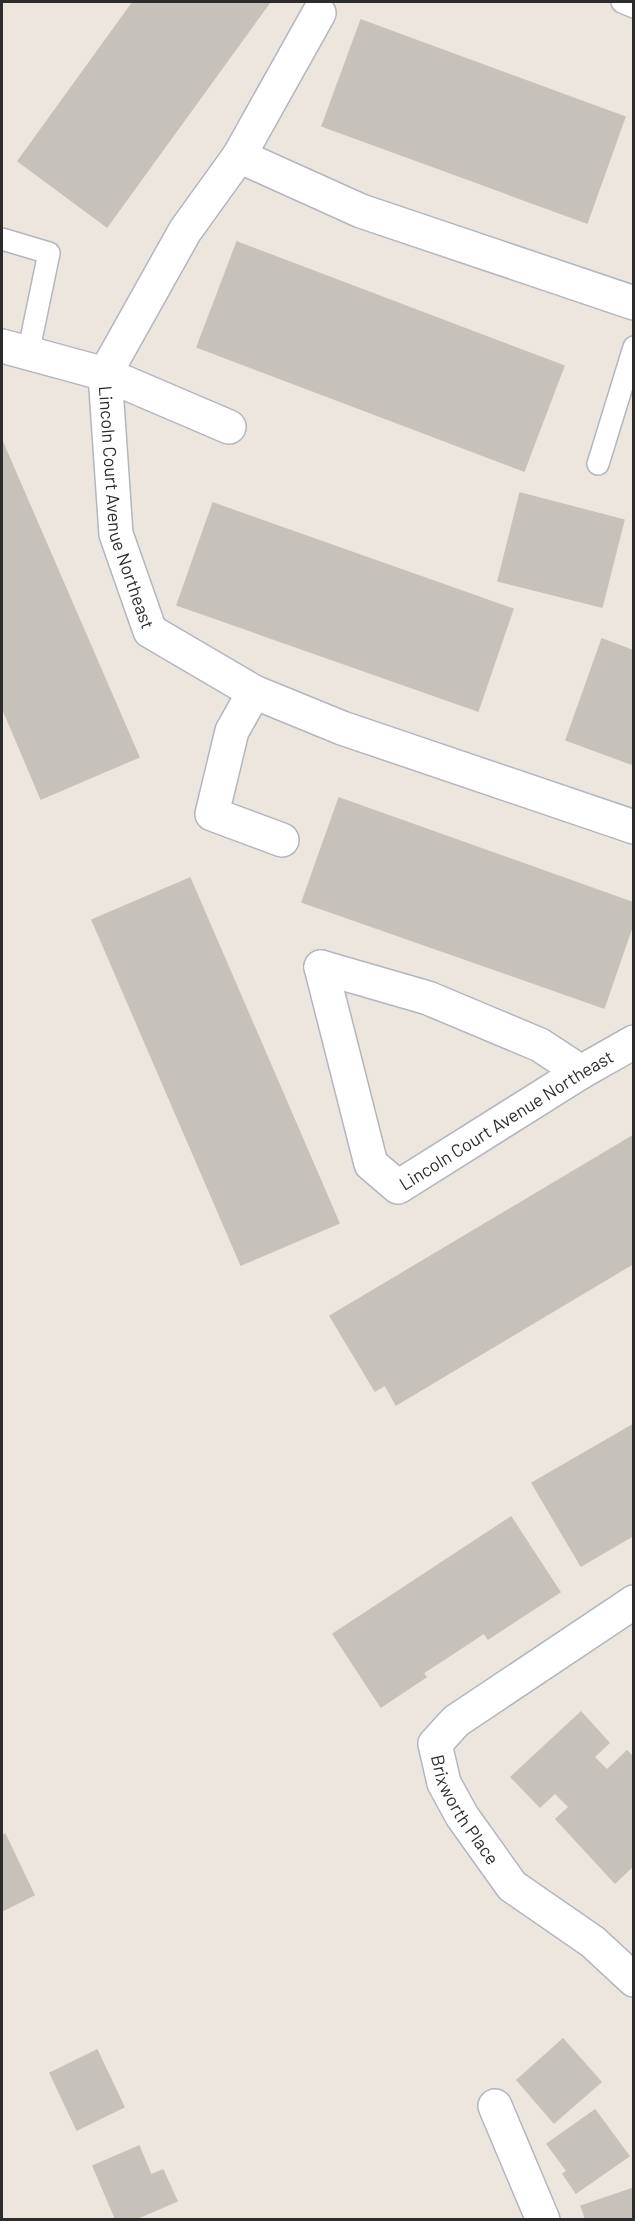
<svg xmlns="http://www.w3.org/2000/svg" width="635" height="2221" font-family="Barlow,sans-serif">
<rect width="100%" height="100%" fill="#ede6df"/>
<g fill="#c6c1ba" stroke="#c9c2b8" stroke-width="1.5">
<path d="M133 2H270L107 227 18 161Z"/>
<path d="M361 20 625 117 587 223 322 126Z"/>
<path d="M237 242 564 366 524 471 197 347Z"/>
<path d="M2 441 139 757 41 799 2 707Z"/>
<path d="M520 493 624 520 602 607 498 581Z"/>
<path d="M213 503 513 609 478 711 177 605Z"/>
<path d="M602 639 634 651V765L566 740Z"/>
<path d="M339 798 634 903V921L604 1008 302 902Z"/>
<path d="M190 878 339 1223 241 1265 92 920Z"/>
<path d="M634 1135V1263L396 1405 385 1385 375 1391 330 1316Z"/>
<path d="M634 1424V1535L581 1566 532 1483Z"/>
<path d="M511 1517 560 1592 488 1639 484 1633 423 1673 426 1677 381 1707 333 1634Z"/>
<path d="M581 1712 609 1743 594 1757 607 1770 627 1751 634 1758V1865L615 1883 556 1819 569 1807 555 1793 540 1807 511 1777Z"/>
<path d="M5 1834 34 1895 2 1911V1836Z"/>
<path d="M563 2039 601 2082 554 2123 517 2080Z"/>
<path d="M97 2050 124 2107 77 2130 50 2073Z"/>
<path d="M595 2110 629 2156 576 2193 563 2174 567 2171 547 2144Z"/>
<path d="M139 2146 151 2175 163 2170 177 2201 133 2220H116L93 2166Z"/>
<path d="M634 2188V2220H586L581 2206Z"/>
</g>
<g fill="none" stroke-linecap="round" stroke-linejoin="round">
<defs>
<g id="lane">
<path d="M622 2 634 7"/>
<path d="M2 239 49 253 28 354"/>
<path d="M598 464 634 347"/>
</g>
<g id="street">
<path d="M239 156 319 13"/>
<path id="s1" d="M634 303 361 211 239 156 185 231 105 374 116 534 150 631 254 692 342 728 634 827"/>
<path d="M2 346 105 374 229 427"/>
<path d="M254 692 232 731 212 814 282 840"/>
<path id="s2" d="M321 967 371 1164 398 1187 581 1072 634 1042"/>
<path d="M321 967 428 998 540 1045 581 1072"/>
<path id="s3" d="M634 1602 456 1721 435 1744 444 1783 462 1816 512 1886 593 1942 634 1980"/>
<path d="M495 2106 543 2220"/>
</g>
</defs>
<use href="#lane" stroke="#b2b6bf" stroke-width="24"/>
<use href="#street" stroke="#b2b6bf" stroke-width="36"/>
<use href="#lane" stroke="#fff" stroke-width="21"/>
<use href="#street" stroke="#fff" stroke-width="33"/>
</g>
<g text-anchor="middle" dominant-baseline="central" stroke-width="5" stroke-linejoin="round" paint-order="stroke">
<g font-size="18" fill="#2c2c2c" stroke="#fff">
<text stroke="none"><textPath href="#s1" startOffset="814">Lincoln Court Avenue Northeast</textPath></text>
<text stroke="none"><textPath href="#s2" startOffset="366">Lincoln Court Avenue Northeast</textPath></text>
<text stroke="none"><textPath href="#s3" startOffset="318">Brixworth Place</textPath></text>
</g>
</g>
<rect width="635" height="2221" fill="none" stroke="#2c2c2c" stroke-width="6"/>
</svg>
